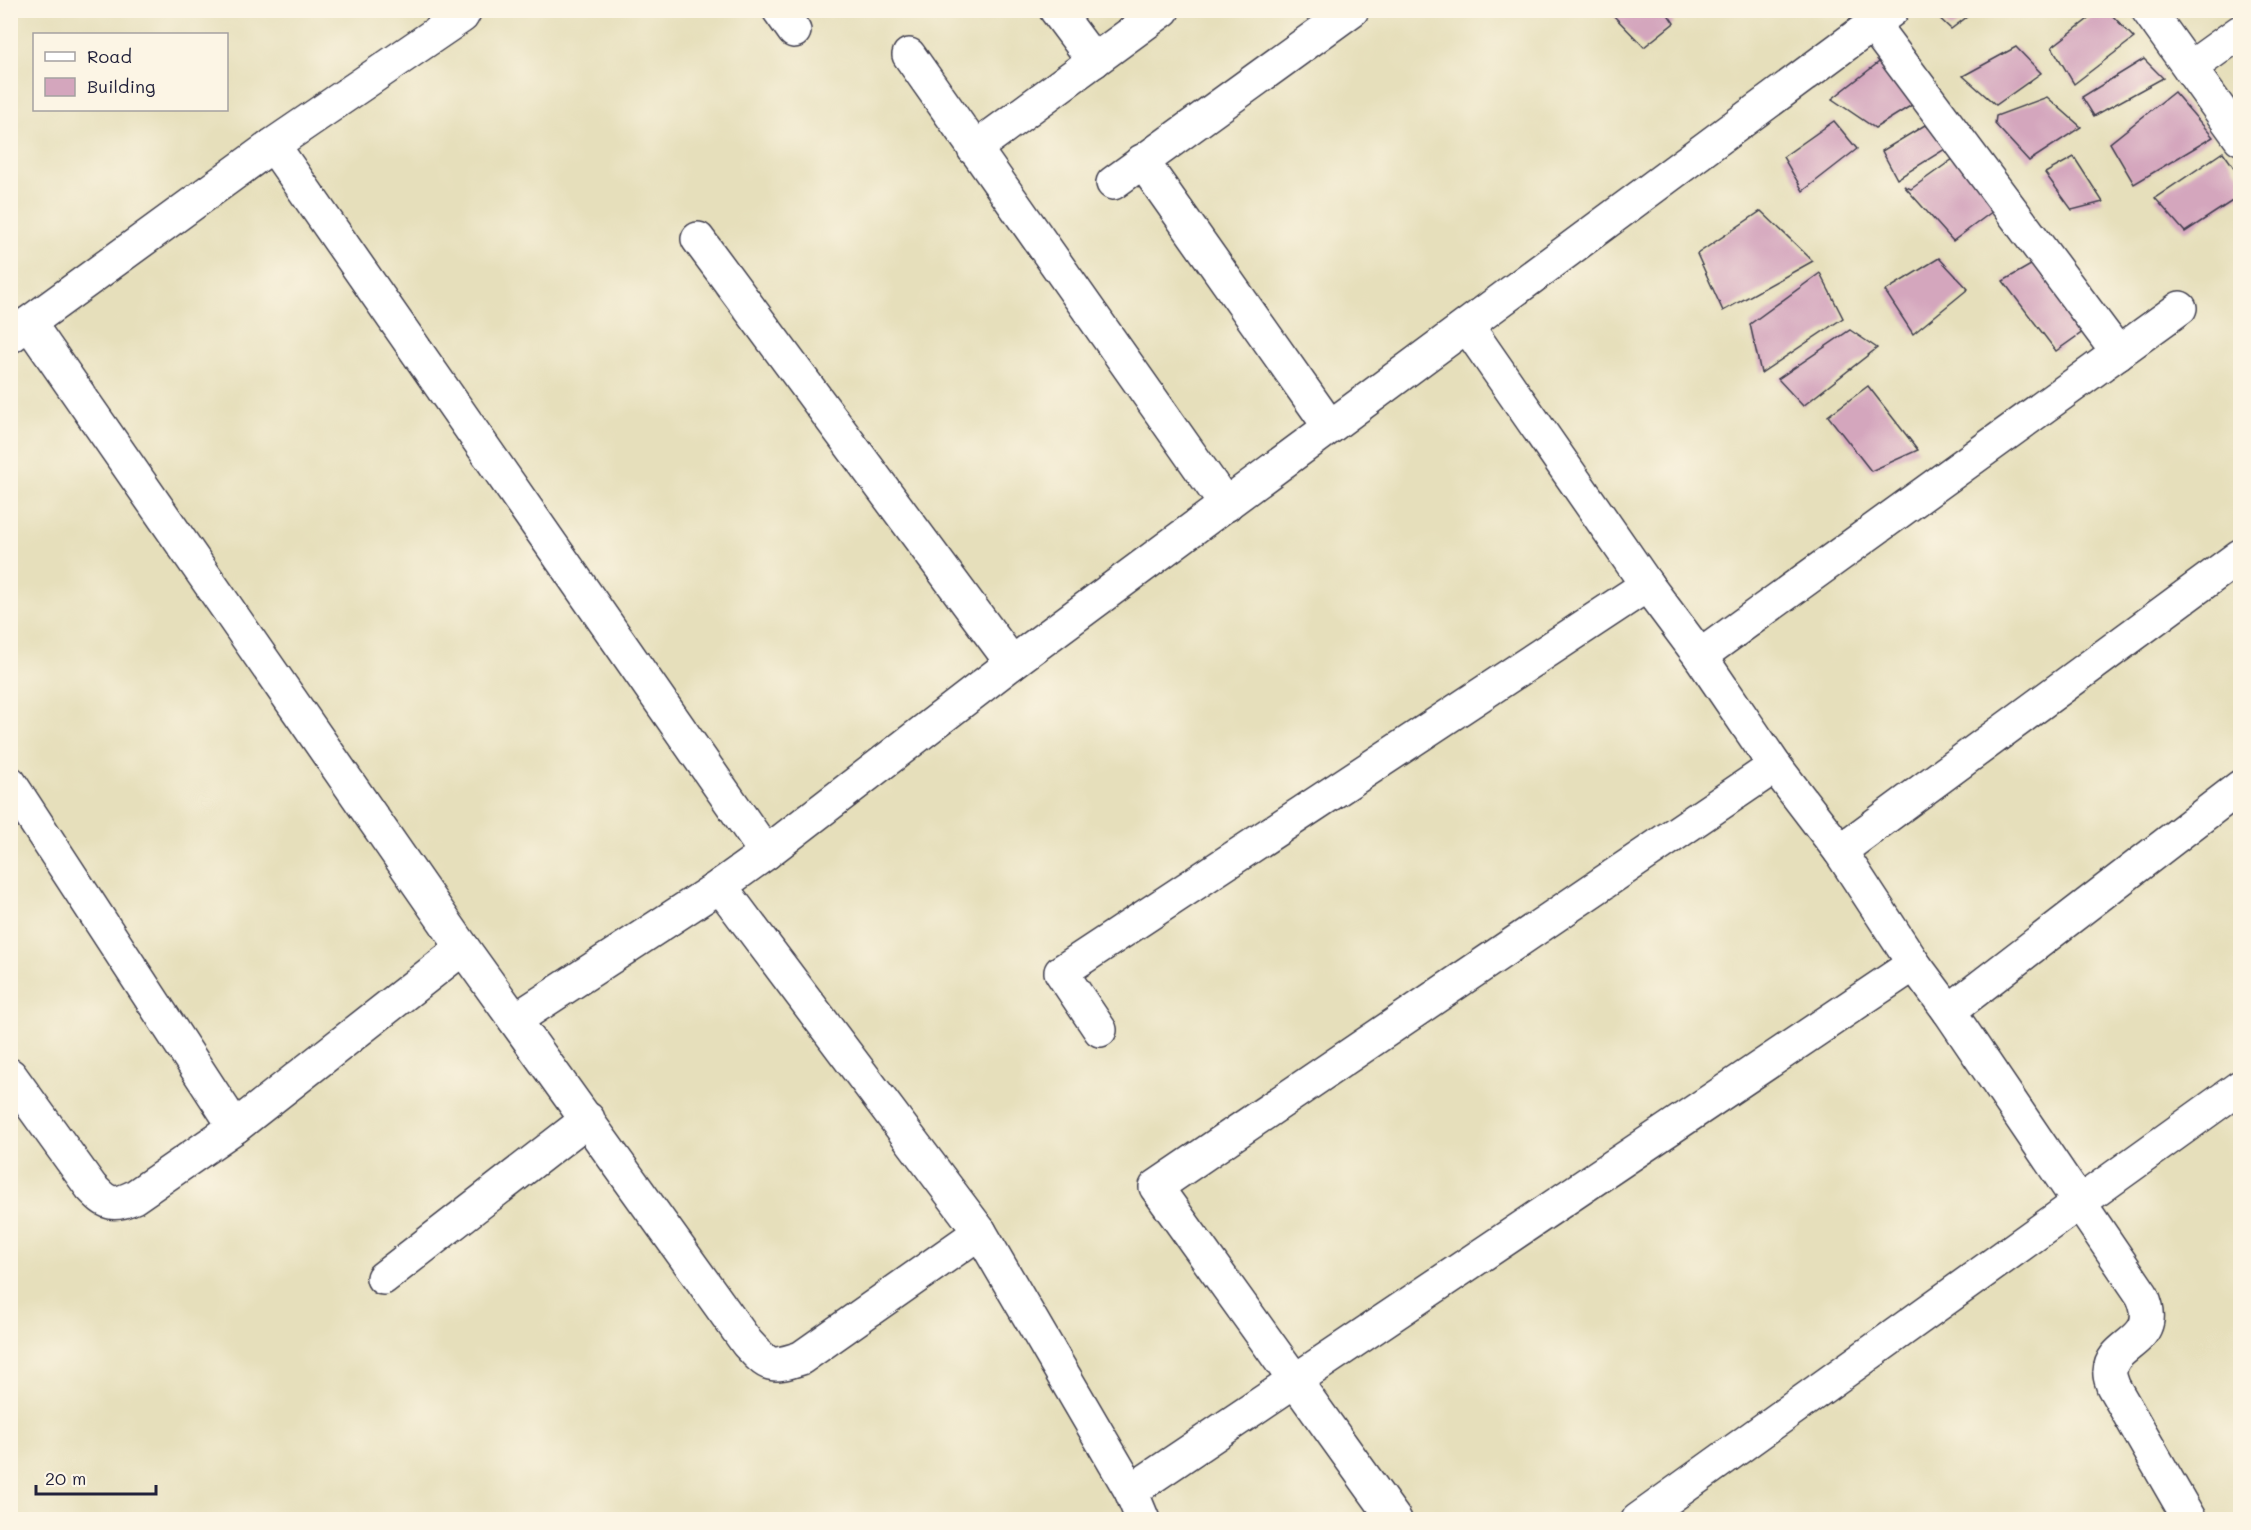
<svg xmlns="http://www.w3.org/2000/svg" width="2251" height="1530" font-family="Mali,sans-serif">
<rect width="100%" height="100%" fill="#fcf5e5"/>
<filter id="ink" filterUnits="userSpaceOnUse"><feTurbulence type="fractalNoise" baseFrequency=".0167" numOctaves="2"/><feDisplacementMap in="SourceGraphic" scale="12" xChannelSelector="R" yChannelSelector="G"/><feConvolveMatrix kernelMatrix="1 2 1 2 8 2 1 2 1" color-interpolation-filters="sRGB"/></filter>
<filter id="wash" filterUnits="userSpaceOnUse"><feTurbulence type="fractalNoise" baseFrequency=".008" numOctaves="4" result="noise"/><feDisplacementMap in="SourceGraphic" scale="24" xChannelSelector="R" yChannelSelector="G"/><feGaussianBlur stdDeviation="1.35" result="paint"/><feColorMatrix in="noise" values="0 0 0 0 0 0 0 0 0 0 0 0 0 0 0 0 0 1.4 0 .05"/><feComposite in="paint" operator="in"/></filter>
<g filter="url(#wash)">
<rect width="100%" height="100%" fill="#e6dfbb"/>
<g id="blocks">
<g fill="#d4a6bd">
<path d="M1614 10H1665L1674 23 1644 47 1611 13Z"/>
<path d="M1935 10H1976L1951 29 1933 12Z"/>
<path d="M2100 10H2107L2134 38 2074 84 2052 47Z"/>
<path d="M2016 47 2041 73 1996 105 1963 76Z"/>
<path d="M1883 59 1920 100 1875 128 1832 99Z"/>
<path d="M2144 59 2163 78 2094 116 2082 97Z"/>
<path d="M2174 92 2213 137 2134 184 2110 143Z"/>
<path d="M2047 97 2081 127 2029 161 1995 124 1996 116Z"/>
<path d="M1834 121 1857 149 1803 191 1783 157Z"/>
<path d="M1925 125 1950 146 1897 179 1882 151Z"/>
<path d="M2223 152 2240 176V196L2185 232 2155 198Z"/>
<path d="M1960 154 2005 202 1953 241 1904 186 1911 189Z"/>
<path d="M2074 157 2103 202 2072 210 2045 173Z"/>
<path d="M1761 211 1813 261 1723 311 1697 254Z"/>
<path d="M1939 258 1968 289 1913 334 1885 291Z"/>
<path d="M2036 262 2087 329 2056 351 2003 281Z"/>
<path d="M1820 273 1843 318 1761 373 1750 324Z"/>
<path d="M1850 330 1877 348 1803 406 1778 379Z"/>
<path d="M1868 386 1918 450 1871 471 1828 416Z"/>
</g>
</g>
</g>
<g filter="url(#ink)">
<use href="#blocks" fill-opacity="0" stroke="#3f3e4e" stroke-width="1.5"/>
<g fill="none" stroke-linecap="round" stroke-linejoin="round">
<defs>
<g id="minor">
<path d="M779 10 794 31"/>
<path d="M1056 10 1094 61"/>
<path d="M2148 10 2240 138"/>
<path d="M1873 25 2118 353"/>
<path d="M909 55 1226 505"/>
<path d="M2190 68 2240 32"/>
<path d="M273 145 766 853"/>
<path d="M974 149 1163 10"/>
<path d="M1142 161 1330 427"/>
<path d="M1113 183 1352 10"/>
<path d="M698 239 1012 663"/>
<path d="M29 323 463 948 747 1343C769 1367 770 1368 801 1358L980 1232"/>
<path d="M1467 326 1647 585 1700 656 1775 766 1840 851 1914 964"/>
<path d="M11 336 273 145 462 16 465 10"/>
<path d="M1700 656 2180 308"/>
<path d="M10 783 235 1127"/>
<path d="M1840 851 2240 556"/>
<path d="M720 886 980 1232 1131 1491 1914 964 1949 1011 2142 1295C2164 1343 2111 1341 2110 1372 2109 1376 2112 1382 2113 1386L2190 1520"/>
<path d="M1949 1011 2240 787"/>
<path d="M515 1020 720 886 766 853 1012 663 1892 10"/>
<path d="M1100 1030 1061 972 1647 585"/>
<path d="M10 1075 91 1187C107 1204 113 1207 134 1197L235 1127 463 948"/>
<path d="M383 1278 588 1119"/>
<path d="M1131 1491 1143 1520"/>
<path d="M1395 1520 1156 1187 1775 766"/>
<path d="M1638 1520 2240 1087"/>
</g>
</defs>
<use href="#minor" stroke="#3f3e4e" stroke-width="36"/>
<use href="#minor" stroke="#fff" stroke-width="33"/>
</g>
</g>
<rect width="2251" height="1530" fill="none" stroke="#fcf5e5" stroke-width="36"/>
<rect x="33" y="33" width="195" height="78" fill="#fcf5e5" stroke="#a5a1a1" stroke-width="1.5"/>
<rect x="45" y="52" width="30" height="9" fill="#ffffff" stroke="#a5a1a1" stroke-width="1.5"/>
<text x="87" y="63" font-size="18" fill="#22223b">Road</text>
<rect x="45" y="78" width="30" height="18" fill="#d4a6bd" stroke="#a5a1a1" stroke-width="1.5"/>
<text x="87" y="93" font-size="18" fill="#22223b">Building</text>
<path d="M36 1485v9h120v-9" fill="none" stroke="#22223b" stroke-width="3"/>
<text x="45" y="1485" font-size="18" fill="#22223b" stroke="#fcf5e5" stroke-width="4.5" paint-order="stroke">20 m</text>
</svg>
